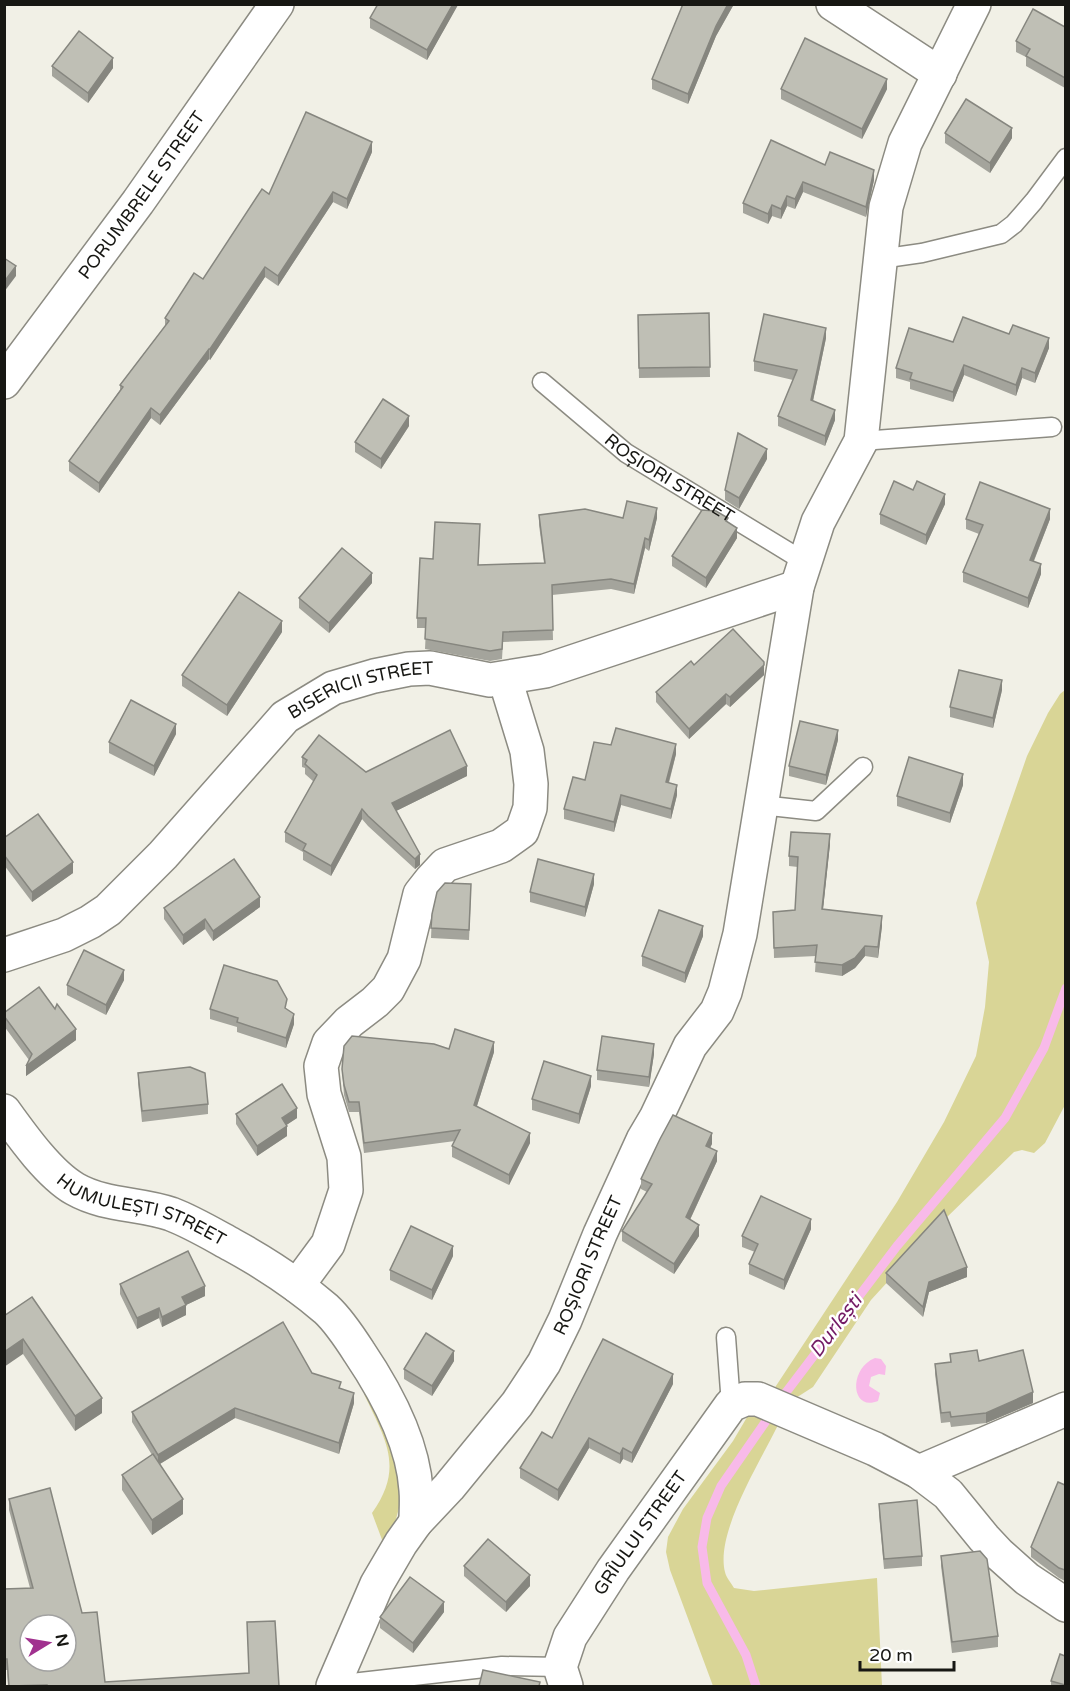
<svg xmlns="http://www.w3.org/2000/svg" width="1070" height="1691" font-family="'Varela Round',sans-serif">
<rect width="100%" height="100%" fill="#f1f0e6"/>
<g fill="#d9d596">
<path d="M1065 690V1105L1045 1143 1034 1153 1022 1150 1014 1152 944 1220 871 1300 813 1387 788 1403 774 1389 897 1202 944 1122 976 1056 985 1007 989 962 976 903 1027 756 1048 713 1060 694Z"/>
<path d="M364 1394 375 1397 398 1456 400 1504 387 1553 372 1513C405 1467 385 1439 364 1394Z"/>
<path d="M753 1407 775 1418 777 1427C760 1462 715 1533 725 1572 726 1577 731 1583 734 1588L754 1591 877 1578 882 1686H713L670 1570 666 1552 668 1537 683 1509 733 1441Z"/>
</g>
<path fill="#f8bae9" d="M875 1358 881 1359 886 1366 885 1375 879 1374 871 1377 869 1386 880 1393 878 1401C851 1412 848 1369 875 1358Z"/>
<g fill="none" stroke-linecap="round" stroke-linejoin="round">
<path stroke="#f8bae9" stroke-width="9" d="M756 1686 746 1655 707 1583 702 1547 707 1518 721 1486 784 1395 897 1246 1005 1118 1044 1048 1066 988"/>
<defs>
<g id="service">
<path d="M880 259 922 253 1001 234 1014 224 1034 201 1066 158"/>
<path id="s1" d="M542 382 626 453 805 562"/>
<path d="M861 441 1052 427"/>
<path d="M761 805 816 811 863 767"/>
<path d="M726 1337 731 1405"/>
<path d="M334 1685 502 1666 560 1667"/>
</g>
<g id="minor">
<path d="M833 4 940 74"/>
<path id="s2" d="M4 382 138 202 277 4"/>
<path id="s3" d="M4 955 64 935 90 922 108 910 163 855 285 717 333 688 374 676 409 669 430 668 490 680 545 671 797 587"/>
<path id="s4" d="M4 1111C22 1136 49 1174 75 1189 105 1206 139 1203 171 1214 192 1222 212 1234 232 1245 265 1263 297 1284 326 1309 339 1321 350 1338 359 1352 386 1392 413 1441 416 1490 417 1500 416 1511 416 1522"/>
<path d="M297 1286 328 1244 346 1190 344 1157 324 1094 321 1066 329 1043 349 1022 375 1002 388 989 404 959 420 894 431 880 445 865 501 846 522 831 530 808 531 784 527 751 505 679"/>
<path d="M919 1472 1066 1409"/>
<path id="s5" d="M333 1686 377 1584 401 1543 416 1522 449 1487 517 1404 544 1363 565 1320 600 1234 643 1140 656 1118 690 1046 717 1011 725 992 740 934 797 587 818 522 861 441 886 207 905 143 974 4"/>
<path id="s6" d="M566 1686 560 1667 570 1637 613 1570 731 1405 745 1399H758L875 1449 919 1472 948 1494 984 1538 999 1554 1027 1579 1066 1605"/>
</g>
</defs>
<use href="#service" stroke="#8c8b82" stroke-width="21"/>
<use href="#minor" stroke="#8c8b82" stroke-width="36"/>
<use href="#service" stroke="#fff" stroke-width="18"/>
<use href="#minor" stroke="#fff" stroke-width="33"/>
</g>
<g fill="#a4a49c">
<path d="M458 4 427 60 370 28V18Z"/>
<path d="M683 4H734L716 36 688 104 652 89V79Z"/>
<path d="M1065 27V88L1026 66V57L1016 52V41Z"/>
<path d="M52 66 113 68 88 103 52 76Z"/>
<path d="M781 89H887L862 139 781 99Z"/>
<path d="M945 133 1012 138 990 173 945 143Z"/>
<path d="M372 152 347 209 333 202 278 286 265 277 210 360 209 359 160 425 151 418 99 493 69 471V461L120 390V385L165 326V318L203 279 269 194Z"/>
<path d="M825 165 874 180 866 217 803 192 795 209 787 206 781 219 772 216 768 224 743 213V203Z"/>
<path d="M709 313 710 377 639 378 638 315Z"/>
<path d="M1009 334 1049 348 1035 383 1022 378 1016 396 964 375 953 402 910 389V382L896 378V368L953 342Z"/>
<path d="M826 338 813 401 835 420 825 446 778 426V416L793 380 754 371V361Z"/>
<path d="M409 426 381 469 355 452V442Z"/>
<path d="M767 459 739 509 725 500V490Z"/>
<path d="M913 490 945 504 926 545 880 524V514Z"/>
<path d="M539 515 623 518H657L649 551 645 548 634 594 611 589 552 595 553 640 503 642 502 659 490 661 425 649 426 628H417V618L433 559 480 534 478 565 544 563 539 525Z"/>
<path d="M966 519H1050L1034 561 1041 574 1028 608 963 582V572L979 534 966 529Z"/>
<path d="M728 522 737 538 706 588 672 566V556Z"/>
<path d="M372 583 329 633 299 608V598Z"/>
<path d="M282 632 227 716 182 686V675Z"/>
<path d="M694 665 764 672V675L730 707 726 704 689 739 656 702V692Z"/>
<path d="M1002 690 993 728 950 717V707Z"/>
<path d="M176 734 154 776 109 753V742Z"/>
<path d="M838 740 826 785 789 776V766Z"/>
<path d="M611 745 676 754 669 783 677 795 671 819 621 805 614 832 564 819V809L585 780Z"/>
<path d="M302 757 366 772 467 776 396 811 420 865 415 869 368 826 362 819 331 876 303 860V852L285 842V832L314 782 305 774V768L302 767Z"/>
<path d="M963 785 950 823 897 806V796Z"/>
<path d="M4 838 73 873 32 902 4 865Z"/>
<path d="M830 844 823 909 882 926 878 958 865 956 855 968 842 976 815 972 816 956 774 958 773 912 795 910 798 867 789 866V856Z"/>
<path d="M594 884 585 917 530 902V892Z"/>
<path d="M471 894 469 940 431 938 432 914Z"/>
<path d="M260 907 213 941 205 929 183 945 164 919V908Z"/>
<path d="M703 936 685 983 642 966V956Z"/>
<path d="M124 980 106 1015 67 995V985Z"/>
<path d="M55 1009 76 1040 26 1076 29 1060 4 1026V1013Z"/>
<path d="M210 1009H287L294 1024 286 1048 237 1032V1027L210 1019Z"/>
<path d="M449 1049 494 1052 477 1106 530 1143 509 1185 452 1157V1146L455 1141 364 1153 359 1112H349L344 1095 342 1069Z"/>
<path d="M654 1054 649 1087 597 1080V1070Z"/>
<path d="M138 1073 208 1104V1114L142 1122 138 1083Z"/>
<path d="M591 1086 579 1124 532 1110V1099Z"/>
<path d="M236 1114 297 1118 286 1125 287 1136 257 1156 236 1124Z"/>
<path d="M712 1144 710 1147 717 1161 690 1220 699 1236 674 1274 622 1241V1231L647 1192 641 1189V1179Z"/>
<path d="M811 1229 784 1290 749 1274V1264L755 1252 742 1247V1236Z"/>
<path d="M453 1256 432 1300 390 1280V1270Z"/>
<path d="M886 1273 967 1277 929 1292 923 1317 886 1283Z"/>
<path d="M120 1284 205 1296 186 1305V1315L162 1327 159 1318 137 1329 120 1294Z"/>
<path d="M4 1316 102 1413 75 1431 23 1354Z"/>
<path d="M950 1354 979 1361 1033 1403 986 1423 951 1427 950 1422 941 1423 935 1374V1364L950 1362Z"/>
<path d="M454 1361 432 1396 404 1379V1369Z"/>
<path d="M312 1373 341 1389 354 1403 339 1454 235 1418 160 1464 183 1514 152 1535 122 1490V1475L152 1455 132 1422V1412Z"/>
<path d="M673 1384 632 1463 623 1459 620 1464 589 1448 558 1501 520 1478V1468L552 1438Z"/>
<path d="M1065 1485V1581L1059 1578 1031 1557V1547Z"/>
<path d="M9 1499 82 1613 105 1682 249 1673 247 1622 275 1621 279 1686H8L7 1670H4V1589L30 1588 9 1510Z"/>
<path d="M879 1504 922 1556V1566L884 1569 879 1514Z"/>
<path d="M941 1556 998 1636V1647L952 1653 941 1566Z"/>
<path d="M464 1566 530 1586 506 1612 464 1576Z"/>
<path d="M444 1612 413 1653 380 1628V1617Z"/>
<path d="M1065 1656V1686H1051V1681Z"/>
</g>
<g fill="#86867f">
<path d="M453 4H458V5L427 60V50Z"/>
<path d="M728 4H734L716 36 688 104V94L716 26Z"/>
<path d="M113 58V68L88 103V93Z"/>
<path d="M887 79V89L862 139V129Z"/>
<path d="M1012 128V138L990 173V163Z"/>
<path d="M372 142V152L347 209V199Z"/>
<path d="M874 170V180L866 217V207Z"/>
<path d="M803 182V192L795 209V199Z"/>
<path d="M333 192V202L278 286V276Z"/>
<path d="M787 196V206L781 219V209Z"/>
<path d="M772 205V216L768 224V214Z"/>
<path d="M16 266V276L4 292V282Z"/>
<path d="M265 267V277L210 360V349Z"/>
<path d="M826 328V338L811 410V400Z"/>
<path d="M1049 338V348L1035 383V373Z"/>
<path d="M209 349V359L160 425V415Z"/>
<path d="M964 365V375L953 402V392Z"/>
<path d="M1022 368V378L1016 396V385Z"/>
<path d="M151 408V418L99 493V483Z"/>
<path d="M835 410V420L825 446V436Z"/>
<path d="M409 416V426L381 469V459Z"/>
<path d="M767 449V459L739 509V498Z"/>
<path d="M945 494V504L926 545V535Z"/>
<path d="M657 508V518L649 551V540Z"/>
<path d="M1050 509V519L1030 570V560Z"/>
<path d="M737 528V538L706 588V578Z"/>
<path d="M645 538V548L634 594V584Z"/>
<path d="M1041 564V574L1028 608V598Z"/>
<path d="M372 573V583L329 633V623Z"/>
<path d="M282 621V632L227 716V705Z"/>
<path d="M764 662V675L730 707V697Z"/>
<path d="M1002 680V690L993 728V718Z"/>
<path d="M726 694V704L689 739V729Z"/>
<path d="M176 724V734L154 776V766Z"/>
<path d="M838 730V740L826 785V775Z"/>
<path d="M676 744V754L666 792V782Z"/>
<path d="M467 766V776L392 813V803Z"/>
<path d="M963 774V785L950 823V813Z"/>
<path d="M677 785V795L671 819V809Z"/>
<path d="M621 795V805L614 832V822Z"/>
<path d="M362 809V819L331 876V866Z"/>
<path d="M830 834V844L822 919V909Z"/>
<path d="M420 854V865L415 869V859Z"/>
<path d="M73 862V873L32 902V892Z"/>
<path d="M594 874V884L585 917V907Z"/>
<path d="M260 897V907L213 941V931Z"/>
<path d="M882 916V926L878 958V947Z"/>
<path d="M205 919V929L183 945V935Z"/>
<path d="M703 926V936L685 983V973Z"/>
<path d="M865 946V956L855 968 842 976V965Z"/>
<path d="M124 970V980L106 1015V1005Z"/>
<path d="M294 1014V1024L286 1048V1038Z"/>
<path d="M76 1029V1040L26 1076V1066Z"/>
<path d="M494 1042V1052L474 1115V1105Z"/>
<path d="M654 1044V1054L649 1087V1077Z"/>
<path d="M591 1076V1086L579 1124V1114Z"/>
<path d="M297 1108V1118L282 1128V1118Z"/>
<path d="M287 1126V1136L257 1156V1146Z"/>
<path d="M530 1133V1143L509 1185V1175Z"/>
<path d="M712 1133V1144L706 1156V1146Z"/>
<path d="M717 1151V1161L686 1228V1217Z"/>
<path d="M811 1219V1229L784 1290V1280Z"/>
<path d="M699 1225V1236L674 1274V1264Z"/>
<path d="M453 1246V1256L432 1300V1290Z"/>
<path d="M967 1267V1277L929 1292 923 1317V1307L929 1282Z"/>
<path d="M205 1286V1296L186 1305V1315L162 1327V1317L182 1297Z"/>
<path d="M159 1308V1318L137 1329V1318Z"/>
<path d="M23 1339V1354L4 1367V1352Z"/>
<path d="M454 1351V1361L432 1396V1386Z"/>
<path d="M673 1374V1384L632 1463V1453Z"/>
<path d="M1033 1392V1403L986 1423V1413Z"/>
<path d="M354 1393V1403L339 1454V1443Z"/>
<path d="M102 1398V1413L75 1431V1416Z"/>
<path d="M235 1408V1418L158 1465V1455Z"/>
<path d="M589 1438V1448L558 1501V1490Z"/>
<path d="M623 1448V1459L620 1464V1454Z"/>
<path d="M183 1499V1514L152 1535V1520Z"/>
<path d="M530 1575V1586L506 1612V1602Z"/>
<path d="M444 1602V1612L413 1653V1643Z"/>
</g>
<g fill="#bfbfb5" stroke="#86867f" stroke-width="1.5" fill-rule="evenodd">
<path d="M378 4H453L427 50 370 18Z"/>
<path d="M683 4H728L716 26 688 94 652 79Z"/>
<path d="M1033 9 1065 27V78L1026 56 1030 49 1016 41Z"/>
<path d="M79 31 113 58 88 93 52 66Z"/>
<path d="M805 38 887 79 862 129 781 89Z"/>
<path d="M966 99 1012 128 990 163 945 133Z"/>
<path d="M306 112 372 142 347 199 333 192 278 276 265 267 210 349H209L160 415 151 408 99 483 69 461 123 387 120 385 169 321 165 318 194 273 203 279 262 189 269 194Z"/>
<path d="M771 140 825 165 830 152 874 170 866 207 803 182 795 199 787 196 781 209 772 205 768 214 743 203Z"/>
<path d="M4 258 16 266 4 282Z"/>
<path d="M709 313 710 367 639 368 638 315Z"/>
<path d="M764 314 826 328 811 400 835 410 825 436 778 416 797 370 754 361Z"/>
<path d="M963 317 1009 334 1013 325 1049 338 1035 373 1022 368 1016 385 964 365 953 392 910 379 912 373 896 368 909 328 953 342Z"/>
<path d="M383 399 409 416 381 459 355 442Z"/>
<path d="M738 433 767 449 739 498 725 490Z"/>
<path d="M894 481 913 490 917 481 945 494 926 535 880 514Z"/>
<path d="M980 482 1050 509 1030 560 1041 564 1028 598 963 572 983 525 966 519Z"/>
<path d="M627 501 657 508 649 540 645 538 634 584 611 579 552 585 553 630 503 632 502 649 490 651 425 639 426 618H417L420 558 433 559 435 522 480 524 478 565 545 563 539 515 585 509 623 518Z"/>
<path d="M702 510 716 511 728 518 726 521 737 528 706 578 672 556Z"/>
<path d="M342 548 372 573 329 623 299 598Z"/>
<path d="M239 592 282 621 227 705 182 675Z"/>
<path d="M733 629 764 662V665L730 697 726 694 689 729 656 692 691 661 694 665Z"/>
<path d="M959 670 1002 680 993 718 950 707Z"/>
<path d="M131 700 176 724 154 766 109 742Z"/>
<path d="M800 721 838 730 826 775 789 766Z"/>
<path d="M616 728 676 744 666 782 677 785 671 809 621 795 614 822 564 809 573 777 585 780 594 742 611 745Z"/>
<path d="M450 730 467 766 392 803 420 854 415 859 368 816 362 809 331 866 303 850 306 844 285 832 317 775 305 764 307 760 302 757 319 735 366 772Z"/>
<path d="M909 757 963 774 950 813 897 796Z"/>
<path d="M38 814 73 862 32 892 4 855V838Z"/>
<path d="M791 832 830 834 822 909 882 916 878 947 865 946 855 958 842 965 815 962 817 945 774 948 773 912 795 910 798 857 789 856Z"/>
<path d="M234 859 260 897 213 931 205 919 183 935 164 908Z"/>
<path d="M538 859 594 874 585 907 530 892Z"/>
<path d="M445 883 471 884 469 930 431 928 432 914 437 892Z"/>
<path d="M659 910 703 926 685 973 642 956Z"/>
<path d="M84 950 124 970 106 1005 67 985Z"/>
<path d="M224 965 277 981 287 999 285 1008 294 1014 286 1038 237 1022 238 1018 210 1009Z"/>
<path d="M39 987 55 1009 57 1004 76 1029 26 1066 32 1054 4 1016V1013Z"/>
<path d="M455 1029 494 1042 474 1105 530 1133 509 1175 452 1146 460 1130 364 1143 359 1102H349L344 1085 342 1069 344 1046 352 1036 434 1044 449 1049Z"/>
<path d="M602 1036 654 1044 649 1077 597 1070Z"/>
<path d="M544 1061 591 1076 579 1114 532 1099Z"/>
<path d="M190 1067 205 1073 208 1104 142 1111 138 1073Z"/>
<path d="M282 1084 297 1108 282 1118 287 1126 257 1146 236 1114Z"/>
<path d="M673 1115 712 1133 706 1146 717 1151 686 1217 699 1225 674 1264 622 1231 652 1184 641 1179 660 1139Z"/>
<path d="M761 1196 811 1219 784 1280 749 1264 758 1244 742 1236Z"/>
<path d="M944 1210 967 1267 929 1282 923 1307 886 1273Z"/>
<path d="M411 1226 453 1246 432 1290 390 1270Z"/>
<path d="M188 1251 205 1286 182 1297 186 1305 162 1317 159 1308 137 1318 120 1284Z"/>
<path d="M32 1297 102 1398 75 1416 23 1339 4 1352V1316Z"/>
<path d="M283 1322 312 1373 341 1382 339 1388 354 1393 339 1443 235 1408 158 1455 132 1412Z"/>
<path d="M426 1333 454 1351 432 1386 404 1369Z"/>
<path d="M603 1339 673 1374 632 1453 623 1448 620 1454 589 1438 558 1490 520 1468 542 1432 552 1438Z"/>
<path d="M977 1350 979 1361 1023 1350 1033 1392 986 1413 951 1417 950 1412 941 1413 935 1364 951 1362 950 1354Z"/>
<path d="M153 1454 183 1499 152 1520 122 1475Z"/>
<path d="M1058 1482 1065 1485V1570L1059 1568 1031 1547Z"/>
<path d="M50 1488 82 1613 97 1612 105 1682 249 1673 247 1622 275 1621 279 1686H47V1685L9 1686 7 1659H4V1589L33 1588 9 1499ZM30 1625H66V1661H30Z"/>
<path d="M917 1500 922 1556 884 1559 879 1504Z"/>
<path d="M488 1539 530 1575 506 1602 464 1566Z"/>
<path d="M980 1551 987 1559 998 1636 952 1642 941 1556Z"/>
<path d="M410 1577 444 1602 413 1643 380 1617Z"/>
<path d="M1060 1654 1065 1656V1685L1051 1681Z"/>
<path d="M483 1670 540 1682 539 1686H479Z"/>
</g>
<g text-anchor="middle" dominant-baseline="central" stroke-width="5" stroke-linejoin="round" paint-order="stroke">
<g font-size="18" fill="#171713" stroke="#fff">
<text stroke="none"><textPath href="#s2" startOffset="232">PORUMBRELE STREET</textPath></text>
<text stroke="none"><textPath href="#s1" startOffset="160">ROȘIORI STREET</textPath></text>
<text stroke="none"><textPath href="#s3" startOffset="458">BISERICII STREET</textPath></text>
<text stroke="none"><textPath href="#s4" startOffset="176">HUMULEȘTI STREET</textPath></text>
<text stroke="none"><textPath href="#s5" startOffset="496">ROȘIORI STREET</textPath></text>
<text stroke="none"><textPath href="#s6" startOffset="177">GRÎULUI STREET</textPath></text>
</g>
<g font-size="20" font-style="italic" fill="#731b65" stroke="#fff">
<text transform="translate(836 1326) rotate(-53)">Durlești</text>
</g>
</g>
<rect width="1070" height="1691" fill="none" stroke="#171713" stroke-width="12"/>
<g transform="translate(48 1643) rotate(79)"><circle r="28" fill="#ffffff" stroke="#a2a2a1" stroke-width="1.5"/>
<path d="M0-4.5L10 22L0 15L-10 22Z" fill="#a1318f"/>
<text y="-9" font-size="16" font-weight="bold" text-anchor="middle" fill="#171713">N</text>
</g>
<path d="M860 1661v9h94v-9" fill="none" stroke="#171713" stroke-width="3"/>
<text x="869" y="1661" font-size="18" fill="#171713" stroke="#ffffff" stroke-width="4.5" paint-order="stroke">20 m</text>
</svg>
